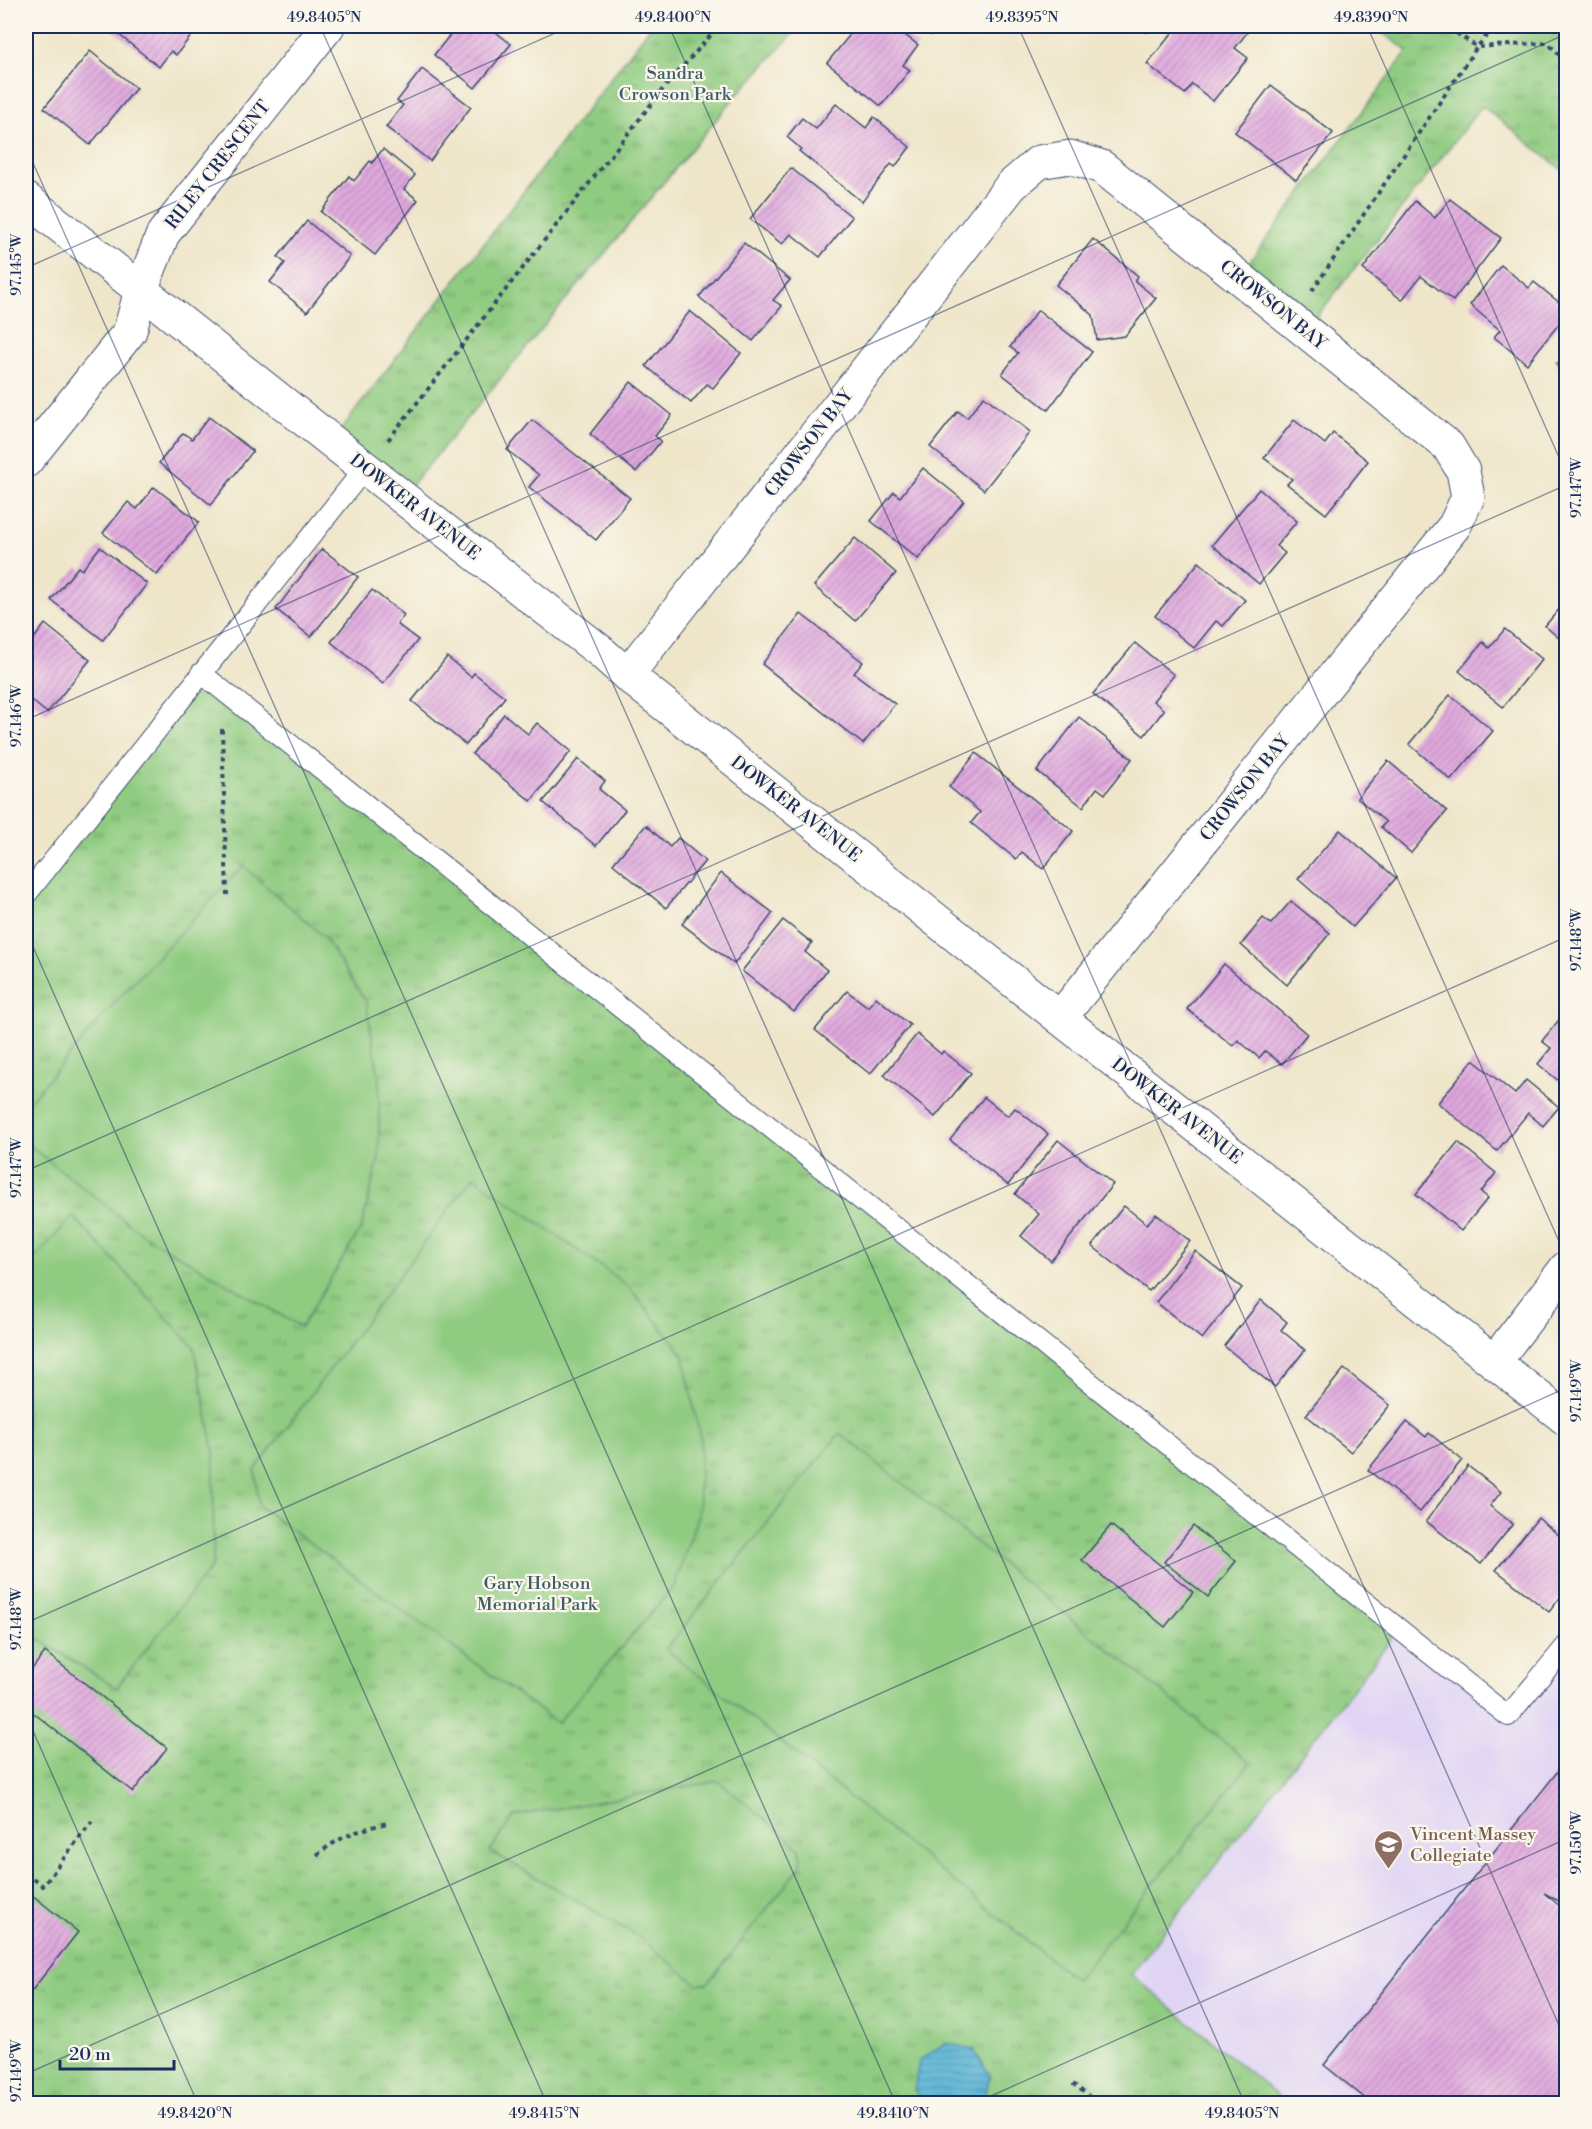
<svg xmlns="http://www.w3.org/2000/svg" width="1592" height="2129" font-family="'Libre Bodoni',serif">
<defs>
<pattern id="grass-tufts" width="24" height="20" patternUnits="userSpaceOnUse" patternTransform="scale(1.5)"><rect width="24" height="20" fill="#8fcb80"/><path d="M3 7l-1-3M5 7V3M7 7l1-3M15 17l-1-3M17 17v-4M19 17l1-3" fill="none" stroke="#74a56c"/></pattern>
<pattern id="water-rules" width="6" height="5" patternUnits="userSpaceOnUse" patternTransform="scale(1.5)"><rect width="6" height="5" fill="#58b3d6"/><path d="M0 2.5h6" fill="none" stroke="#4892b1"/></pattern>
<pattern id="building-hatch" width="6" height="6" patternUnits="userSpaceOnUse" patternTransform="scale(1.5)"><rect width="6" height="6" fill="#e0a9de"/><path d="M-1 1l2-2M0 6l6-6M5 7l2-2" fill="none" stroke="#b58ab7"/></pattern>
</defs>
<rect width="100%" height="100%" fill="#fbf7ec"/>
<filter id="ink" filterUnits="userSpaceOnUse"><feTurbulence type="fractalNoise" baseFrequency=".0167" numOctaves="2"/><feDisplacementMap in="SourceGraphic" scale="12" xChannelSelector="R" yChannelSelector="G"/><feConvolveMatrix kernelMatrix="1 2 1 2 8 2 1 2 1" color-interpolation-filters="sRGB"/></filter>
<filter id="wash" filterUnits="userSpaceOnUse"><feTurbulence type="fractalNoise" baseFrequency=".008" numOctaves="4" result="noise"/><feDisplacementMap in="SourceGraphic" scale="24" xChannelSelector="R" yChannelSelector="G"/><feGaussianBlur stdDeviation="1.35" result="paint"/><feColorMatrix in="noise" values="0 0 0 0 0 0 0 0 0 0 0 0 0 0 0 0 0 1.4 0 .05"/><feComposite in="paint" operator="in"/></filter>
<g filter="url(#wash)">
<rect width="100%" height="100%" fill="#efe6ca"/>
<path fill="#e0d4f4" d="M1397 1628 1508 1716 1566 1646V2103H1286L1131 1974 1390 1641Z"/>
<g fill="url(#grass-tufts)" stroke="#557d6f" stroke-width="1.5">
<path d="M651 26H800L730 103 402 497 332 441Z"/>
<path d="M1373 26H1566V173L1482 106 1300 338 1232 285 1408 51Z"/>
<path d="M201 673 1397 1628 1390 1641 1131 1974 1286 2103H26V895Z"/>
</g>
<g fill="#8fcb80" stroke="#557d6f" stroke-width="1.5">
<path d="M243 866 324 937 366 1002 379 1077V1157L361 1229 301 1327 142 1234 29 1145 26 1133V1105L119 998Z"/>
<path d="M473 1177 627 1285 683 1354 701 1441 698 1515 674 1586 557 1723 259 1506 255 1470Z"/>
<path d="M73 1216 194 1347 214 1450 213 1565 116 1688 26 1631V1268Z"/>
<path d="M840 1433 1250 1763 1076 1980 666 1649Z"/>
<path d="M719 1781 800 1848 801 1866 708 1983 697 1984 635 1934 490 1851 514 1816Z"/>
</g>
<path fill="url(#water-rules)" stroke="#3a719a" stroke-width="1.5" d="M945 2043 973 2049 990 2075 984 2103H923L914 2089 919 2061Z"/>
<g id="blocks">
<g fill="url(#building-hatch)">
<path d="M115 26H199L176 55 171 51 159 67 112 29Z"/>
<path d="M457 26H488L511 44 475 88 434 55Z"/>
<path d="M857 26H893L918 45 903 65 910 70 881 106 827 63Z"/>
<path d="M928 26H987V28L930 35Z"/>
<path d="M1126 26H1149L1147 32Z"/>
<path d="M1178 26H1252L1235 48 1248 58 1213 101 1192 84 1185 94 1147 64Z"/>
<path d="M90 51 136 88 90 145 44 108Z"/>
<path d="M422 69 471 107 430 161 386 127 403 105 397 101Z"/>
<path d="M1271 85 1333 133 1296 180 1235 132Z"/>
<path d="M836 104 866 128 874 117 910 147 895 167 891 164 862 202 799 151 801 149 787 137 802 118 816 129Z"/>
<path d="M383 149 415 175 404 189 418 200 375 255 321 212 349 176 354 181 370 161 372 163Z"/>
<path d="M791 168 852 217 820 257 791 234 782 244 750 219Z"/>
<path d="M1450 199 1501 238 1453 301 1421 276 1402 300 1363 269 1415 201 1435 218Z"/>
<path d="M307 221 350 256 307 312 270 282 285 263 278 257Z"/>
<path d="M1093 239 1138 276 1135 281 1156 298 1125 336 1097 340 1093 315 1056 285Z"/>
<path d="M744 243 790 280 773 300 782 306 753 341 699 297Z"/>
<path d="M26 263 34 270 26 281Z"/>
<path d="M1501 265 1529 288 1534 282 1566 308V315L1527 364 1494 337 1500 330 1470 305Z"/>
<path d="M1038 310 1092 352 1048 410 1002 374 1018 353 1010 347Z"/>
<path d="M690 311 741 353 713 388 707 384 691 403 646 366Z"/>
<path d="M1566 357V382L1556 364Z"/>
<path d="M631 382 672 415 655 436 661 441 636 472 590 434Z"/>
<path d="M984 396 1030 432 984 490 930 447 958 411 967 418Z"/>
<path d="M209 417 253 451 211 505 159 463 183 433 192 439Z"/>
<path d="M532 420 630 498 596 540 529 487 539 475 507 450Z"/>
<path d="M1294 420 1325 444 1333 433 1368 461 1326 514 1287 484 1292 479 1264 458Z"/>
<path d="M923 468 964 501 918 559 871 521 894 492 900 497Z"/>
<path d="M154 487 199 522 157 575 103 533 128 502 137 509Z"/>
<path d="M1259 489 1297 521 1276 546 1285 553 1259 584 1212 545Z"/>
<path d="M855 538 896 573 855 621 814 586Z"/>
<path d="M100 547 147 584 103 640 51 600 78 567 82 570Z"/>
<path d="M322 549 358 577 311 637 276 609Z"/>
<path d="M1199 562 1245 600 1223 626 1216 621 1194 648 1155 616Z"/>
<path d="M372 590 404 615 397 624 418 640 383 684 331 642Z"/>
<path d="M1566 601V644L1545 626Z"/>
<path d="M801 614 863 662 854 673 895 704 863 744 762 664Z"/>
<path d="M45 624 90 660 47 713 26 696V642L29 645Z"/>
<path d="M1505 629 1542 659 1503 707 1459 671 1483 642 1489 648Z"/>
<path d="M1135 643 1174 675 1153 701 1164 710 1144 736 1093 694Z"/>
<path d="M447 657 471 677 474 673 505 697 466 745 412 701Z"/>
<path d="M1450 695 1493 731 1451 780 1409 744Z"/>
<path d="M504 714 528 734 537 723 571 751 531 801 472 754Z"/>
<path d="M1079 717 1132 759 1105 794 1097 788 1083 807 1037 771Z"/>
<path d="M976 753 1073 831 1043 869 1022 852 1016 859 971 823 980 812 949 787Z"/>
<path d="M578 759 605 781 599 789 625 810 596 846 543 802Z"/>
<path d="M1388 761 1447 811 1411 853 1381 827 1386 822 1357 798Z"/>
<path d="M646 825 670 847 678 838 705 861 666 908 613 864Z"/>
<path d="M1340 830 1396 878 1353 927 1298 879Z"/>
<path d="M721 873 773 913 734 964 682 924Z"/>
<path d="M1291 901 1330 933 1287 985 1241 945 1263 918 1271 924Z"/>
<path d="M783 920 812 943 805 952 827 970 794 1012 742 971Z"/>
<path d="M1224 964 1307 1034 1282 1064 1265 1051 1259 1058 1238 1040 1233 1046 1187 1009Z"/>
<path d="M847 991 868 1007 876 997 910 1025 870 1074 815 1030Z"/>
<path d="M1566 1011V1087L1538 1064 1551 1048 1542 1041Z"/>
<path d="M917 1034 941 1054 943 1051 971 1073 935 1117 884 1075Z"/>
<path d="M1473 1060 1515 1094 1526 1080 1559 1107 1543 1126 1528 1113 1497 1151 1438 1103Z"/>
<path d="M984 1097 1008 1116 1015 1108 1048 1134 1008 1185 950 1140Z"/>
<path d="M1058 1140 1113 1184 1051 1261 1021 1236 1039 1214 1015 1194Z"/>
<path d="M1458 1142 1496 1173 1481 1192 1488 1198 1461 1231 1416 1194Z"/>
<path d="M1124 1206 1147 1224 1156 1214 1190 1241 1149 1291 1092 1246Z"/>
<path d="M1195 1251 1242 1288 1202 1339 1156 1302Z"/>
<path d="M1261 1300 1287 1322 1281 1330 1305 1350 1275 1387 1224 1346Z"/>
<path d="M1344 1369 1390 1405 1351 1452 1306 1415Z"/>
<path d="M1407 1422 1426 1437 1429 1433 1462 1460 1420 1512 1368 1470Z"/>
<path d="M1468 1466 1501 1492 1490 1506 1513 1524 1481 1564 1426 1521Z"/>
<path d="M1538 1518 1566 1541V1546L1562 1551 1566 1555V1590L1549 1612 1496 1570Z"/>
<path d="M1111 1525 1193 1592 1165 1627 1082 1560Z"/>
<path d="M1193 1526 1236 1561 1208 1597 1164 1562Z"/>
<path d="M45 1652 167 1748 133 1792 26 1707V1677Z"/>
<path d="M1566 1761V1905L1544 1893 1566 1911V2104H1372L1324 2065Z"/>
<path d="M26 1890 78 1932 26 1998Z"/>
</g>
</g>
</g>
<g filter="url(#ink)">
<use href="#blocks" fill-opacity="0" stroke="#3b4a6e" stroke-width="1.5"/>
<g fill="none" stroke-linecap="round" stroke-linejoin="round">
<defs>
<g id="service">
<path d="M201 673 1508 1716 1566 1646"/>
<path d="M26 895 365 468"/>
</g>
<g id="minor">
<path d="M26 199 402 497 600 651 627 675 1566 1419"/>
<path d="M26 461 130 331 141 290 163 234 328 26"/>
<path d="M627 675 1011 186 1039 162 1070 157 1102 167 1448 446 1463 471 1468 497 1455 525 1060 1018"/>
<path d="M1494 1362 1566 1268"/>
</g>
</defs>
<use href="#service" stroke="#3b4a6e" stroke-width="22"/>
<use href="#minor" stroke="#3b4a6e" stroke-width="35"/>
<g stroke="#3b4a6e" stroke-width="4" stroke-dasharray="4.5 4.5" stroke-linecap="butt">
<path d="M1451 26 1455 32 1477 47 1548 43 1566 62"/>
<path d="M1312 291 1477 47 1495 26"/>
<path d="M388 440 663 89 719 26"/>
<path d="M222 729 227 895"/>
<path d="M317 1855C340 1836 359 1830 387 1823"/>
<path d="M26 1873 43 1886 92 1821"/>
<path d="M1073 2084 1099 2104"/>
</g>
<use href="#service" stroke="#fff" stroke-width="20"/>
<use href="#minor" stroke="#fff" stroke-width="33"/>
</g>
</g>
<path fill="none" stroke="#1b2f5e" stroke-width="1.5" stroke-opacity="0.45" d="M320 26 1245 2104M669 26 1566 2041M1018 26 1566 1257M1367 26 1566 473M26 147 896 2104M26 268 571 26M26 720 1566 34M26 931 547 2104M26 1171 1566 485M26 1623 1566 937M26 1715 198 2104M26 2074 1566 1388M973 2104 1566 1839"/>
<defs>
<symbol id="school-pin" viewBox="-11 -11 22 30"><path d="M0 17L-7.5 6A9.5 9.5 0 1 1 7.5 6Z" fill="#8d6e63" stroke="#fbf7ec"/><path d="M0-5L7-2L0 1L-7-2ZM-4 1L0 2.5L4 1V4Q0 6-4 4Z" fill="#fff"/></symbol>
</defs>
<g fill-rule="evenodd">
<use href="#school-pin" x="1372" y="1828" width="33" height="45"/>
</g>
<g text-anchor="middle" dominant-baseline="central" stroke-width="4.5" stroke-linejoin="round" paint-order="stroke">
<g font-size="18" fill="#3e5e68" stroke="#fbf7ec">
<text x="675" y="73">Sandra<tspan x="675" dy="21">Crowson Park</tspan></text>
<text x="537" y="1583">Gary Hobson<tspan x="537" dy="21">Memorial Park</tspan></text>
</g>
<g font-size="18" fill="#1b2f5e" stroke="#fbf7ec">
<text transform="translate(218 165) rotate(-52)">RILEY CRESCENT</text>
<text transform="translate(1273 305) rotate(39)">CROWSON BAY</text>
<text transform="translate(809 443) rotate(-52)">CROWSON BAY</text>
<text transform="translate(415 507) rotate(38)">DOWKER AVENUE</text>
<text transform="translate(1245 788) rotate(-51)">CROWSON BAY</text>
<text transform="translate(796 809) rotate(38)">DOWKER AVENUE</text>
<text transform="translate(1177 1111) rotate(38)">DOWKER AVENUE</text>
</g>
<g font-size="18" fill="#785e54" stroke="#fbf7ec" text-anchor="start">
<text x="1410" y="1834">Vincent Massey<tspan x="1410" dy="21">Collegiate</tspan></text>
</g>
</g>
<rect width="1592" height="2129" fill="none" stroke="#fbf7ec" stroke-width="66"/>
<path d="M60 2060v9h114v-9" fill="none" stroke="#1b2f5e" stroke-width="3"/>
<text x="69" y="2060" font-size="18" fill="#1b2f5e" stroke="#fbf7ec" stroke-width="4.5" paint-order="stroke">20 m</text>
<rect x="33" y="33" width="1526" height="2063" fill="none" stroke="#1b2f5e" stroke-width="2"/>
<g font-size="15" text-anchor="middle" fill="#1b2f5e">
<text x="324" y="22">49.8405°N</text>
<text x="673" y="22">49.8400°N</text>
<text x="1022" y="22">49.8395°N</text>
<text x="1371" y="22">49.8390°N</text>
<text transform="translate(16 265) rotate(-90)" y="5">97.145°W</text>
<text transform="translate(1576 488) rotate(-90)" y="5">97.147°W</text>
<text transform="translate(16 716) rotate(-90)" y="5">97.146°W</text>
<text transform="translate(1576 940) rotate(-90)" y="5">97.148°W</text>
<text transform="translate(16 1168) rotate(-90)" y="5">97.147°W</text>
<text transform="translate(1576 1391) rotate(-90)" y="5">97.149°W</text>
<text transform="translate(16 1619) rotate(-90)" y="5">97.148°W</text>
<text transform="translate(1576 1843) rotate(-90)" y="5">97.150°W</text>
<text transform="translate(16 2071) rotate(-90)" y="5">97.149°W</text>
<text x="195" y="2118">49.8420°N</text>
<text x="544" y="2118">49.8415°N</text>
<text x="893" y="2118">49.8410°N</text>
<text x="1242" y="2118">49.8405°N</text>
</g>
</svg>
